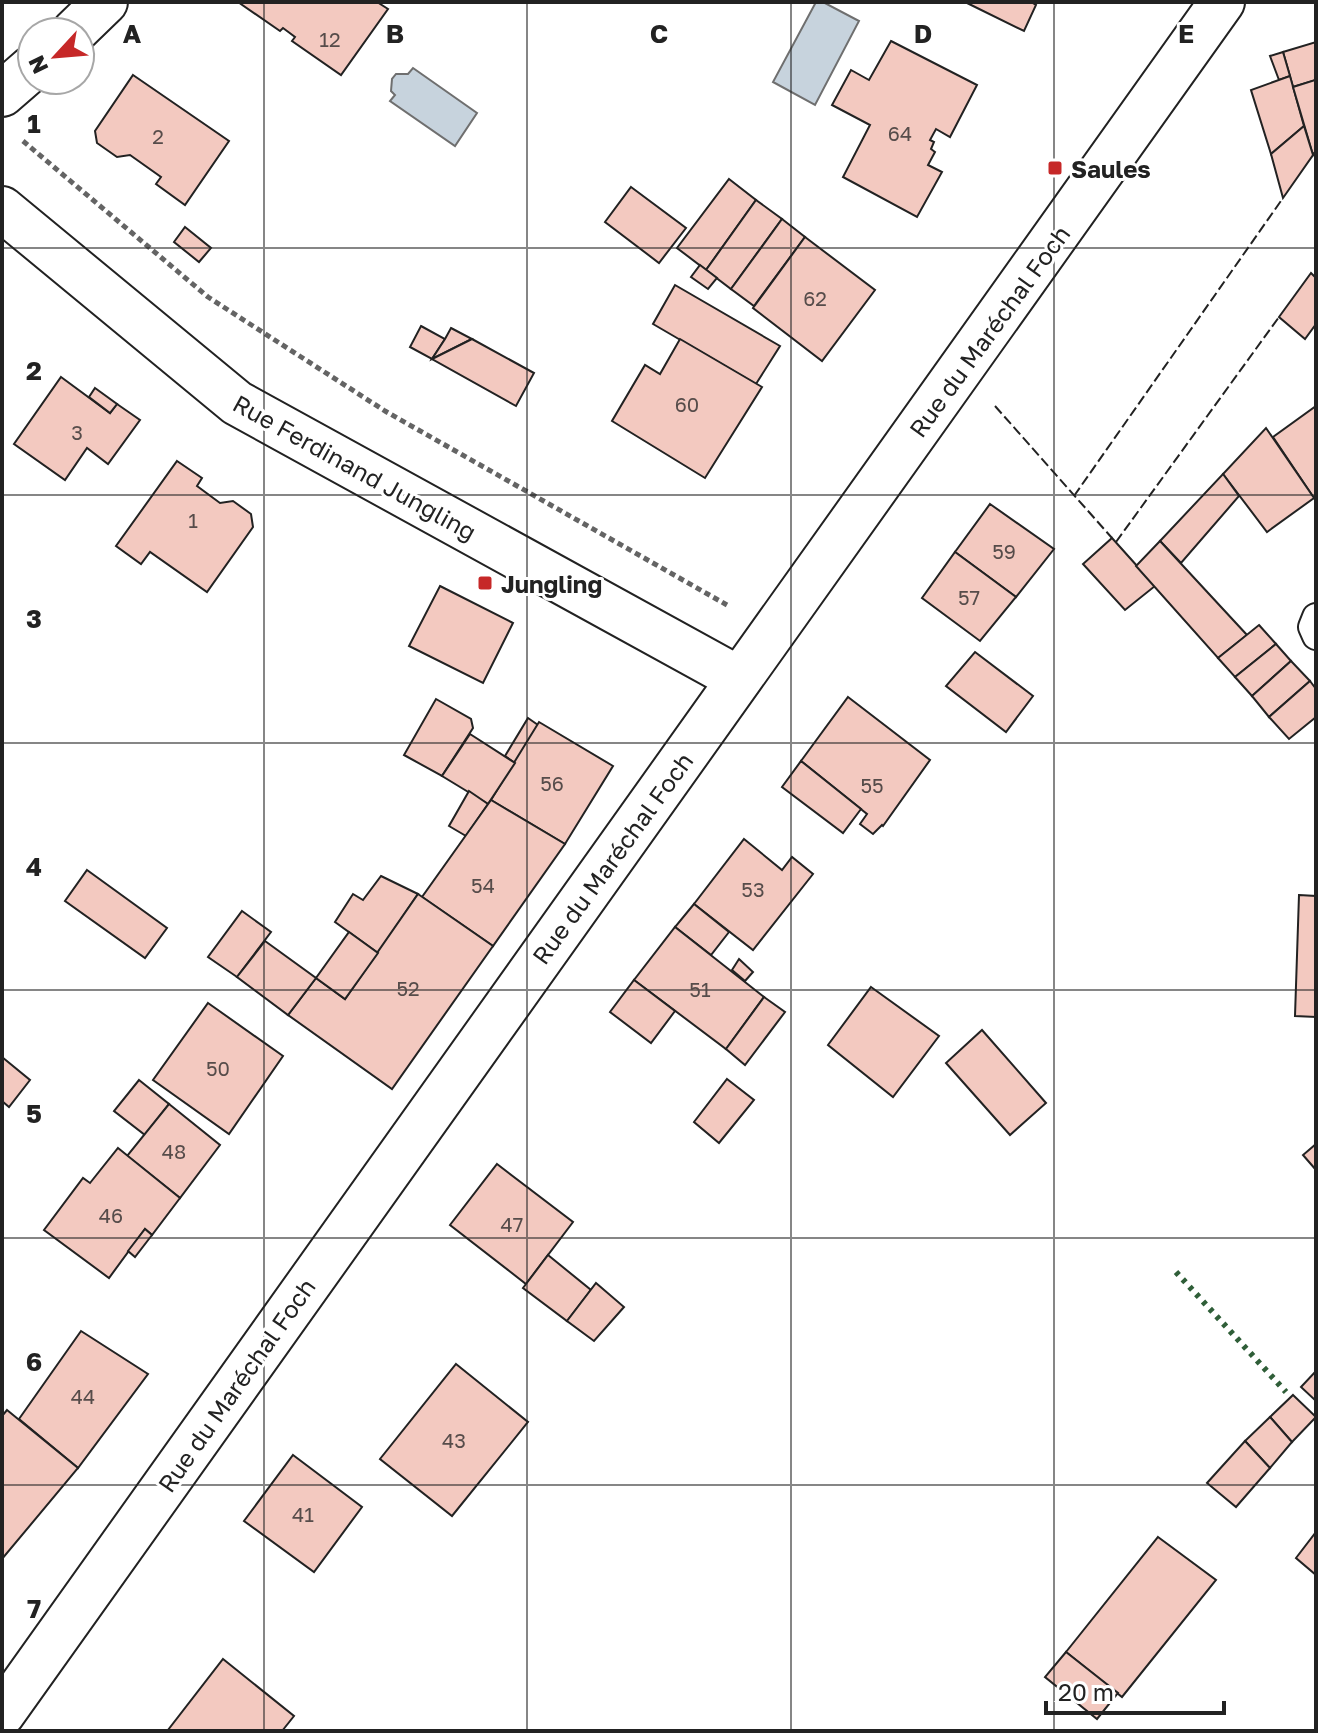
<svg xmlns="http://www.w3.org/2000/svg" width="1318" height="1733" font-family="'Golos Text',sans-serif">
<rect width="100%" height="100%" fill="#fff"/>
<g fill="#c7d3dd" stroke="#6f6f6f" stroke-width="2">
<path d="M816 2H823L859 21 815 105 773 82Z"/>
<path d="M413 68 477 113 455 146 390 101 395 95 391 91 392 79 396 74H408Z"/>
</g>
<g fill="#f3c9c0" stroke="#222" stroke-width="2">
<path d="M238 2H377L388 9 341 75 292 41 295 37 283 28 280 31Z"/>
<path d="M965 2H1031L1036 5 1024 31Z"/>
<path d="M891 41 977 85 950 137 936 129 930 140 934 142 931 149 935 152 928 165 942 172 917 217 843 177 870 125 832 105 851 70 869 80Z"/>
<path d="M1316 42V80L1293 87 1283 52Z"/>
<path d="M1283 52 1290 76 1279 80 1270 56Z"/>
<path d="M133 75 229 141 185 205 156 184 161 177 130 155 117 157 97 143 95 131Z"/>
<path d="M1290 76 1304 126 1271 154 1251 90Z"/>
<path d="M1315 80 1316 150 1313 155 1293 87Z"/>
<path d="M1304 126 1313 155 1283 198 1271 154Z"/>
<path d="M729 179 756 200 706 270 677 248Z"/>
<path d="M631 187 686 228 659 263 605 222Z"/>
<path d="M756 200 782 219 731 289 706 270Z"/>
<path d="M782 219 805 237 754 306 731 289Z"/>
<path d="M185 227 211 248 199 262 174 242Z"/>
<path d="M805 237 875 290 822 361 753 308Z"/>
<path d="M700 265 717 278 708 289 691 277Z"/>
<path d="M1311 273 1316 278V324L1305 339 1279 317Z"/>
<path d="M675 285 780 346 756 384 653 324Z"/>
<path d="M421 326 445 339 432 359 410 347Z"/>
<path d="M451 328 472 339 432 359 445 339Z"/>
<path d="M472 339 534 373 516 406 432 359Z"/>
<path d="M680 339 762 387 705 478 612 421 645 365 660 374Z"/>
<path d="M61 377 110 413 117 404 140 420 108 464 87 448 65 480 14 444Z"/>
<path d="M95 388 117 404 110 413 89 397Z"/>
<path d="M1316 406V501L1273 437Z"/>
<path d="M1266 428 1314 498 1267 532 1223 474Z"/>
<path d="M177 461 202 478 197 486 220 503 233 501 251 514 253 527 207 592 150 552 141 564 116 546Z"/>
<path d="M1223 474 1239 496 1181 563 1160 541Z"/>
<path d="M990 504 1054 549 1016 597 955 552Z"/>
<path d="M1112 538 1155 586 1125 610 1083 564Z"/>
<path d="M1160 541 1247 635 1218 658 1136 566Z"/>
<path d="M955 552 1016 597 980 641 922 598Z"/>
<path d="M440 586 513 623 483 683 409 646Z"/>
<path d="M1259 625 1276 644 1235 677 1218 658Z"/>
<path d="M1276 644 1291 661 1252 696 1235 677Z"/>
<path d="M975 652 1033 696 1006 732 946 686Z"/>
<path d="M1291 661 1310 681 1269 717 1252 696Z"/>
<path d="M1310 681 1316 689V717L1289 739 1269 717Z"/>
<path d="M848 697 930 760 883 826 882 825 873 834 860 824 867 814 801 761Z"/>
<path d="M436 699 471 719 473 728 442 776 404 755Z"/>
<path d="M528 718 538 725 515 763 505 756Z"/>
<path d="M539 722 613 766 565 844 491 800Z"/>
<path d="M470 734 515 763 488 804 442 776Z"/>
<path d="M801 761 861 809 843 833 782 787Z"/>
<path d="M469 791 488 804 466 836 449 826Z"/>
<path d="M491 800 565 844 493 946 422 897Z"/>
<path d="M744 839 782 870 792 857 813 874 753 950 694 904Z"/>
<path d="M87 870 167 928 145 958 65 901Z"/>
<path d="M381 876 418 894 378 953 335 922 353 894 363 900Z"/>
<path d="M418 894 493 946 392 1089 288 1015 316 978 345 999Z"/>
<path d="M1299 895 1316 896V1017L1295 1016Z"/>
<path d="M694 904 729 932 711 955 675 927Z"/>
<path d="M242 911 271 932 237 977 208 957Z"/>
<path d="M675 927 764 997 726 1049 634 980Z"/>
<path d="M349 932 378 953 345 999 316 978Z"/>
<path d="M265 941 316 978 288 1015 237 977Z"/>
<path d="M739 959 753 972 745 981 732 970Z"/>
<path d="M634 980 675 1011 651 1043 610 1012Z"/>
<path d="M871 987 939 1036 893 1097 828 1045Z"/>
<path d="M764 997 785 1012 745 1065 726 1049Z"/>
<path d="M208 1003 283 1056 229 1134 153 1080Z"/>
<path d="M982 1030 1046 1103 1010 1135 946 1063Z"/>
<path d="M2 1057 30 1080 9 1107 2 1101Z"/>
<path d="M727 1079 754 1100 719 1143 694 1122Z"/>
<path d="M139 1080 169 1104 145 1135 114 1111Z"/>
<path d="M169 1104 220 1145 180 1198 127 1156Z"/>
<path d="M1316 1144V1170L1303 1155Z"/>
<path d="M118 1148 180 1198 152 1235 145 1229 109 1278 44 1230 83 1178 90 1183Z"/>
<path d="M497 1164 573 1222 526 1284 450 1225Z"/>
<path d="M145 1229 152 1235 135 1257 128 1251Z"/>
<path d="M548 1255 591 1290 567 1321 523 1288Z"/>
<path d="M596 1283 624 1307 594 1341 567 1321Z"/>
<path d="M81 1331 148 1374 78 1468 19 1419Z"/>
<path d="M456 1364 528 1422 452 1516 380 1459Z"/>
<path d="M1316 1371V1401L1301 1387Z"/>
<path d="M1293 1395 1316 1417 1292 1442 1270 1417Z"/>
<path d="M7 1410 78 1468 2 1559V1416Z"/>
<path d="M1270 1417 1292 1442 1270 1468 1245 1441Z"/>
<path d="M1245 1441 1270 1468 1236 1507 1207 1483Z"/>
<path d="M293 1455 362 1507 314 1572 244 1521Z"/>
<path d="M1316 1532V1575L1296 1558Z"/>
<path d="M1158 1537 1216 1580 1122 1697 1066 1652Z"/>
<path d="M1066 1652 1118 1693 1097 1719 1045 1677Z"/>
<path d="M223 1659 294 1716 282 1731 168 1730Z"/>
</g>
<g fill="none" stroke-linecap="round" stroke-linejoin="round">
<defs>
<path id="service" d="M1316 617 1312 627 1316 636"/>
<g id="minor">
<path d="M74 32 105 2"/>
<path d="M2 94 32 68"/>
<path d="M2 209 237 403 739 679"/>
<path d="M2 1714 1222 2"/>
</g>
</defs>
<use href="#service" stroke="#222" stroke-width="30"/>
<use href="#minor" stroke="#222" stroke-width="48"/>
<path stroke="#646464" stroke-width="5" stroke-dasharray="6 4" stroke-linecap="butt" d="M23 141 208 297 385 411 727 605"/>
<use href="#service" stroke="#fff" stroke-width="26"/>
<use href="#minor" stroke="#fff" stroke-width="44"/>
<path stroke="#2f5e38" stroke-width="6" stroke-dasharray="4 6" stroke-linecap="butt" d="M1176 1272 1286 1392"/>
<g stroke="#222" stroke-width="2" stroke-dasharray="10 4" stroke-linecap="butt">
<path d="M995 406 1112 538"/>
<path d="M1074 496 1283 198"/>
<path d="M1116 542 1279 317"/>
</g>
</g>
<path fill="none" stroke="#222" stroke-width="2" stroke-opacity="0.55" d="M264 2V1731M527 2V1731M791 2V1731M1054 2V1731M2 248H1316M2 495H1316M2 743H1316M2 990H1316M2 1238H1316M2 1485H1316"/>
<g fill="#c62828" stroke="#fff" stroke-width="3">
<rect x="1047" y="160" width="16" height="16" rx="4"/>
<rect x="477" y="575" width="16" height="16" rx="4"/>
</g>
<g text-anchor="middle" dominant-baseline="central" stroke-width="6" stroke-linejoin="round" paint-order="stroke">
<g font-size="20" fill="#564c4a">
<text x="330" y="39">12</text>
<text x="900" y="133">64</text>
<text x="158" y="136">2</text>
<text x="815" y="298">62</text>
<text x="687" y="404">60</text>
<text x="77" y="432">3</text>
<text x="193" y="520">1</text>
<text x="1004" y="551">59</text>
<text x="969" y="597">57</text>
<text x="552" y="783">56</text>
<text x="872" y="785">55</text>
<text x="483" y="885">54</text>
<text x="753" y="889">53</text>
<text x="408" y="988">52</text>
<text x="700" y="989">51</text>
<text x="218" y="1068">50</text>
<text x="174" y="1151">48</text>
<text x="111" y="1215">46</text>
<text x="512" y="1224">47</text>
<text x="83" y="1396">44</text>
<text x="454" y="1440">43</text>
<text x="303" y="1514">41</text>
</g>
<g font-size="24" font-weight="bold" fill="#222" stroke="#fff" text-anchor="start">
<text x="1071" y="168">Saules</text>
<text x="501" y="583">Jungling</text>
</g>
<g font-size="24" fill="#222" stroke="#fff">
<text transform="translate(989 331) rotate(-54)">Rue du Maréchal Foch</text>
<text transform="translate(355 467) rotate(29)">Rue Ferdinand Jungling</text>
<text transform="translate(612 858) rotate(-54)">Rue du Maréchal Foch</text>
<text transform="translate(236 1385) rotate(-55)">Rue du Maréchal Foch</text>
</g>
</g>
<g font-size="26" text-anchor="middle" font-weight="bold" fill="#222" stroke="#fff" stroke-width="6" stroke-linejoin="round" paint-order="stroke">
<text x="132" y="43">A</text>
<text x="395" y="43">B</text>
<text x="659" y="43">C</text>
<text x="923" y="43">D</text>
<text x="1186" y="43">E</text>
<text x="34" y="133">1</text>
<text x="34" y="380">2</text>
<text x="34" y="628">3</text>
<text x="34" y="876">4</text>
<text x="34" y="1123">5</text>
<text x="34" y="1371">6</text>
<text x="34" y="1618">7</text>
</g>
<rect width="1318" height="1733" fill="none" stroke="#222222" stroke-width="8"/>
<g transform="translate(56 56) rotate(244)"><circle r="38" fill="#ffffff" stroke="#a7a7a7" stroke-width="2"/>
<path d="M0-6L14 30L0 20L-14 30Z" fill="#c62828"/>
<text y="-12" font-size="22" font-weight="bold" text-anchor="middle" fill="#222222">N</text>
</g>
<path d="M1046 1701v12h178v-12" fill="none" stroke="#222222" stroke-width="4"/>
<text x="1058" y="1701" font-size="24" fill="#222222" stroke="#ffffff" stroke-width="6" paint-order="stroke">20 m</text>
</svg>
